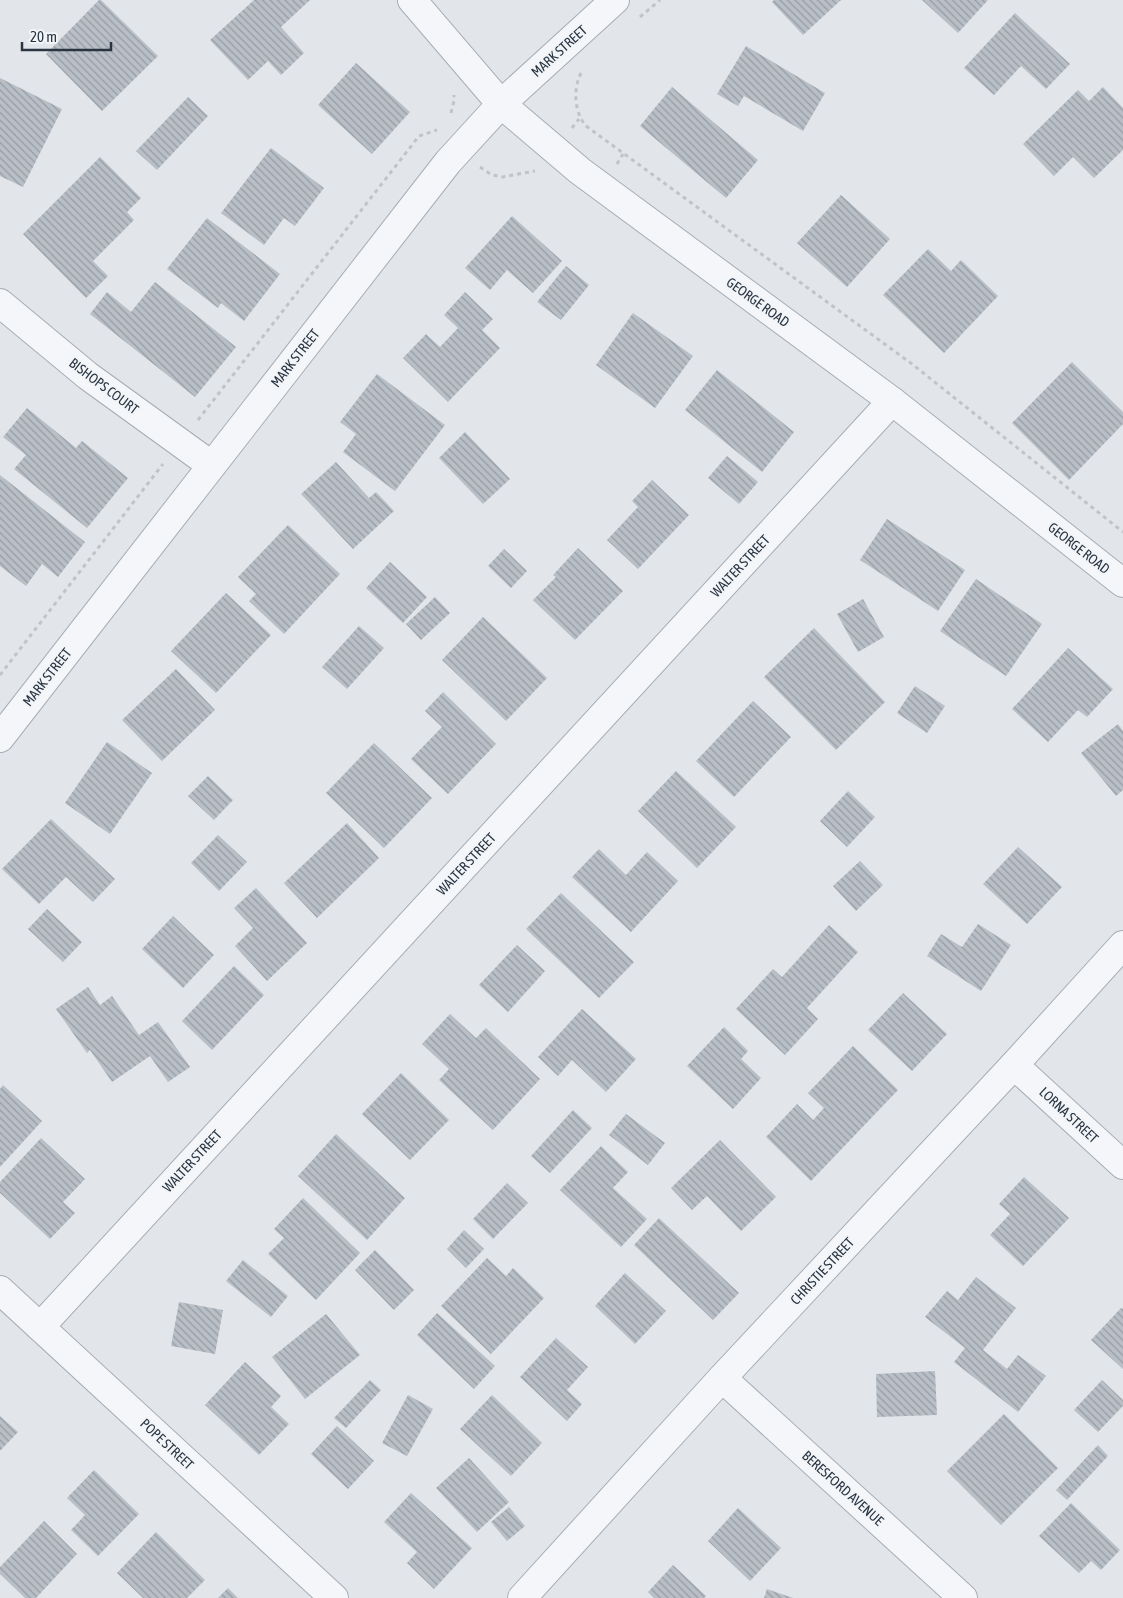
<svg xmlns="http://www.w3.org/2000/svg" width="1123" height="1598" font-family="'Asap Condensed',sans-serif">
<defs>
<pattern id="building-back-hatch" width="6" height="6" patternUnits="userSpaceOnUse" patternTransform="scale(1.25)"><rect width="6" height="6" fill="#b9bfc7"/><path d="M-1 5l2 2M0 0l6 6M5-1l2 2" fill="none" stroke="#979ca3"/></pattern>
</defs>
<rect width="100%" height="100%" fill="#e2e6ea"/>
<g fill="url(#building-back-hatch)">
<path d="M99 0H101L158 56 102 111 46 54Z"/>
<path d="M254 0H310L281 27 304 53 281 75 268 61 248 80 210 40Z"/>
<path d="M774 0H841L803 35 772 2Z"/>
<path d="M922 0H988L958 33Z"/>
<path d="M1015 13 1070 64 1046 89 1021 66 994 95 964 68Z"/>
<path d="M746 46 825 93 803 131 744 96 738 106 717 94Z"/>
<path d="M356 63 410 112 372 154 318 105Z"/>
<path d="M0 78 62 109 23 187 0 176Z"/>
<path d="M672 87 758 160 726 198 640 126Z"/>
<path d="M1103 87 1123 108V150L1094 178 1073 157 1054 176 1023 144 1078 90 1089 101Z"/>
<path d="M188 97 208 116 157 170 136 151Z"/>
<path d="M271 148 324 188 295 226 284 218 264 245 221 213Z"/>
<path d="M100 157 141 198 127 212 134 220 93 261 108 276 86 298 23 234Z"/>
<path d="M841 195 890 239 847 287 797 243Z"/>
<path d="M512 216 562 261 533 293 507 270 490 290 465 268Z"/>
<path d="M207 218 280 274 244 321 221 303 218 308 167 269Z"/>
<path d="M928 249 951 271 961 260 998 296 944 353 883 295Z"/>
<path d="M566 266 589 285 561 320 537 302Z"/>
<path d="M155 282 236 347 195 397 90 314 107 292 131 312Z"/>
<path d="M465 292 493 319 482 330 500 348 448 402 403 358 426 334 440 347 458 328 444 315Z"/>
<path d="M633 313 693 356 655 408 596 365Z"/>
<path d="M1072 362 1123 412V424L1069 480 1012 423Z"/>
<path d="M717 370 794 432 762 472 685 410Z"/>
<path d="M377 374 445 425 395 491 343 452 356 434 340 422Z"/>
<path d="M27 408 76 448 82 441 128 478 87 528 14 469 26 455 3 437Z"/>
<path d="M465 432 510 479 483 504 439 458Z"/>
<path d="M727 456 758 482 739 504 708 478Z"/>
<path d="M336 462 369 498 376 492 394 511 353 549 301 494Z"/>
<path d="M0 475 85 542 58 577 42 564 26 586 0 566Z"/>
<path d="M652 480 689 515 638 569 607 540 638 507 632 501Z"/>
<path d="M887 519 965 570 938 611 860 560Z"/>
<path d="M288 525 340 574 284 634 249 601 256 594 238 577Z"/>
<path d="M578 548 623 591 575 640 533 600 556 577 553 575Z"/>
<path d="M504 549 527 571 511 588 488 566Z"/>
<path d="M390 562 427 597 403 623 366 588Z"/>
<path d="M976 579 1042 624 1006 676 940 631Z"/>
<path d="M226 593 271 635 216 693 171 651Z"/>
<path d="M435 597 450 613 421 640 406 624Z"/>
<path d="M863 599 884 637 858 652 837 614Z"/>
<path d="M483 617 547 678 506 721 442 660Z"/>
<path d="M359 626 384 648 347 689 322 667Z"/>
<path d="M814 628 885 702 836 750 764 677Z"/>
<path d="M1068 648 1113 689 1087 717 1078 710 1048 742 1012 709Z"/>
<path d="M176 669 215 710 162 761 122 720Z"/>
<path d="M915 686 945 706 927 733 897 713Z"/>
<path d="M443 692 496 744 448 794 411 759 442 727 425 711Z"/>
<path d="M753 701 791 737 734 797 696 761Z"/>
<path d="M1118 724 1123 731V790L1116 796 1081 753Z"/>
<path d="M107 742 152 773 110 834 65 803Z"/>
<path d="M374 743 432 798 384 848 326 793Z"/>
<path d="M676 771 736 827 697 868 638 811Z"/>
<path d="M208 776 233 800 214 820 188 796Z"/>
<path d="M848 791 875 817 847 847 820 821Z"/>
<path d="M51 819 115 879 93 902 66 877 39 904 2 869Z"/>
<path d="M347 823 379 858 317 918 284 883Z"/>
<path d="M218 835 247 862 219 891 191 863Z"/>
<path d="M1018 847 1062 887 1027 924 983 884Z"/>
<path d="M599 849 626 875 647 852 678 881 631 932 572 877Z"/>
<path d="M860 861 883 885 856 911 833 886Z"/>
<path d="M256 888 307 943 267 981 235 946 253 928 234 908Z"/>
<path d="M561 893 634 962 599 998 526 929Z"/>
<path d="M47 909 82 942 63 962 28 929Z"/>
<path d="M173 916 214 955 183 988 142 949Z"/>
<path d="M978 924 1011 945 981 991 927 956 941 934 962 947Z"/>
<path d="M829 925 858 952 807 1008 818 1019 785 1055 736 1009 773 969 782 977Z"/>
<path d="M517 945 545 971 508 1012 479 985Z"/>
<path d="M234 966 264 995 212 1050 182 1021Z"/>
<path d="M88 987 100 1005 112 996 139 1035 158 1022 190 1067 168 1082 150 1056 112 1082 90 1050 87 1053 56 1009Z"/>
<path d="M903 993 947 1034 912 1071 868 1030Z"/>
<path d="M582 1009 636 1059 606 1092 572 1060 558 1076 538 1057Z"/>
<path d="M450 1014 476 1038 486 1028 540 1079 493 1130 439 1080 449 1069 422 1044Z"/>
<path d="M724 1027 748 1051 741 1059 761 1078 733 1109 687 1066Z"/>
<path d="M853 1046 898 1090 811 1181 766 1137 797 1104 813 1120 824 1108 808 1093Z"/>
<path d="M401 1073 449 1120 410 1160 362 1114Z"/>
<path d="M3 1085 42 1121 0 1167V1089Z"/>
<path d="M573 1110 592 1128 550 1173 531 1156Z"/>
<path d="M626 1114 665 1143 648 1165 609 1135Z"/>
<path d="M336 1134 405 1198 367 1240 298 1176Z"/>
<path d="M41 1138 85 1179 63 1202 75 1213 50 1239 0 1193V1182Z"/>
<path d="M720 1140 776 1197 741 1231 707 1196 692 1210 671 1188Z"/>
<path d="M601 1146 628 1172 613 1188 647 1219 621 1247 560 1190Z"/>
<path d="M1024 1177 1069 1218 1023 1266 990 1235 1010 1214 999 1204Z"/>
<path d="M507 1183 528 1203 493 1239 473 1219Z"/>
<path d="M303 1198 360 1253 316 1300 268 1254 284 1238 274 1229Z"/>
<path d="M659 1218 739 1293 713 1320 634 1245Z"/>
<path d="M464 1230 484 1249 466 1268 447 1249Z"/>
<path d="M375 1250 414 1290 394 1310 355 1270Z"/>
<path d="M487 1258 506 1276 513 1268 544 1298 491 1354 441 1306Z"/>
<path d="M243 1260 288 1296 271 1317 226 1281Z"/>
<path d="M625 1273 666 1311 635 1344 595 1306Z"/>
<path d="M976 1277 1016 1308 983 1350 1007 1369 1018 1355 1046 1376 1018 1412 954 1362 965 1348 925 1317 947 1291 958 1300Z"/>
<path d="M179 1302 223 1310 215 1354 171 1346Z"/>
<path d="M1121 1308 1123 1309V1369L1091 1340Z"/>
<path d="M437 1313 495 1366 474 1389 417 1335Z"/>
<path d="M326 1314 360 1355 305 1399 272 1357Z"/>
<path d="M556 1338 588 1367 567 1390 582 1404 567 1421 520 1377Z"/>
<path d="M245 1362 281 1396 271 1407 289 1424 259 1455 205 1405Z"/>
<path d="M935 1371 937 1415 877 1417 876 1374Z"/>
<path d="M370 1380 381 1390 346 1428 334 1418Z"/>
<path d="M1102 1380 1123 1400V1406L1098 1432 1074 1410Z"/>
<path d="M408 1395 433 1409 407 1456 382 1443Z"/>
<path d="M492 1395 542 1443 511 1476 460 1429Z"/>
<path d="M1004 1414 1058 1468 1001 1525 947 1471Z"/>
<path d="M0 1416 18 1432 0 1451Z"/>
<path d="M337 1426 374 1461 348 1489 311 1454Z"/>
<path d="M1098 1445 1108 1456 1067 1500 1056 1490Z"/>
<path d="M469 1458 509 1502 477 1532 436 1488Z"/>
<path d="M94 1470 139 1514 98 1556 71 1530 85 1515 67 1498Z"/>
<path d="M411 1493 472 1548 434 1589 407 1563 417 1552 384 1522Z"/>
<path d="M1071 1503 1120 1550 1101 1570 1091 1561 1079 1573 1039 1536Z"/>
<path d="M509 1507 525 1526 507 1541 491 1522Z"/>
<path d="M738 1508 781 1548 750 1581 708 1541Z"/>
<path d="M44 1521 77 1554 36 1598H25L0 1574V1567Z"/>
<path d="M156 1532 205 1580 187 1598H143L117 1573Z"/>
<path d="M673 1565 706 1596 704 1598H654L648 1592Z"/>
<path d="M228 1588 238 1598H218Z"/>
<path d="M767 1589 793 1598H764Z"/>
</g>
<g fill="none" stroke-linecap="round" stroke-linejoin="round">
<defs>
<g id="minor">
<path d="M412 0 501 104 580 171 892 401 1123 583"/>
<path d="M0 303 88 376 211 465"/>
<path d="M0 738 448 162 501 104 615 0"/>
<path d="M1014 1065 1123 1165"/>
<path d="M0 1290 334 1598"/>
<path d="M40 1327 892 401"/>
<path d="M722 1378 963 1598"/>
<path d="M522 1598 722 1378 1014 1065 1123 945"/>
</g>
</defs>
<use href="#minor" stroke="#a7adb4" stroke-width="30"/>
<g stroke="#c0c4c9" stroke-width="3" stroke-dasharray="4 4" stroke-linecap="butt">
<path d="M640 17 660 0"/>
<path d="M581 73C573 89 574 112 586 126L912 364 1123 532"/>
<path d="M451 113 454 101V95"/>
<path d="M572 128 579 119"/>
<path d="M617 164 623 154"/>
<path d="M480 167 492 175 502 177 535 171"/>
<path d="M198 420 419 136 437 130"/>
<path d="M0 675 163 464"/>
</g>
<use href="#minor" stroke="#f5f6f9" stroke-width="28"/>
</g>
<g text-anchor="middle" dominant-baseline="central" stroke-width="4" stroke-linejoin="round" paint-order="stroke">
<g font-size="14" fill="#2a3442" stroke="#f2f5f8">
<text transform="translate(559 51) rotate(-42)">MARK STREET</text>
<text transform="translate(758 302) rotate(36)">GEORGE ROAD</text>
<text transform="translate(295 358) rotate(-52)">MARK STREET</text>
<text transform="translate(104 386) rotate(37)">BISHOPS COURT</text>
<text transform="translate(1079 548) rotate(38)">GEORGE ROAD</text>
<text transform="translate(740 566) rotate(-47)">WALTER STREET</text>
<text transform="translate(47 677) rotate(-52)">MARK STREET</text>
<text transform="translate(466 864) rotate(-47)">WALTER STREET</text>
<text transform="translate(1069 1115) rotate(43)">LORNA STREET</text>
<text transform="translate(192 1161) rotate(-47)">WALTER STREET</text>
<text transform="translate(822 1271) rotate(-47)">CHRISTIE STREET</text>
<text transform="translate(167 1444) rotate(43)">POPE STREET</text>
<text transform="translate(843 1488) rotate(42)">BERESFORD AVENUE</text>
</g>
</g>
<path d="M22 42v8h89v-8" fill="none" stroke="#2a3442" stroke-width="2.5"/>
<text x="30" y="42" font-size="15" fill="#2a3442" stroke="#f2f5f8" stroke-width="4" paint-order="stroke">20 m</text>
</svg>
